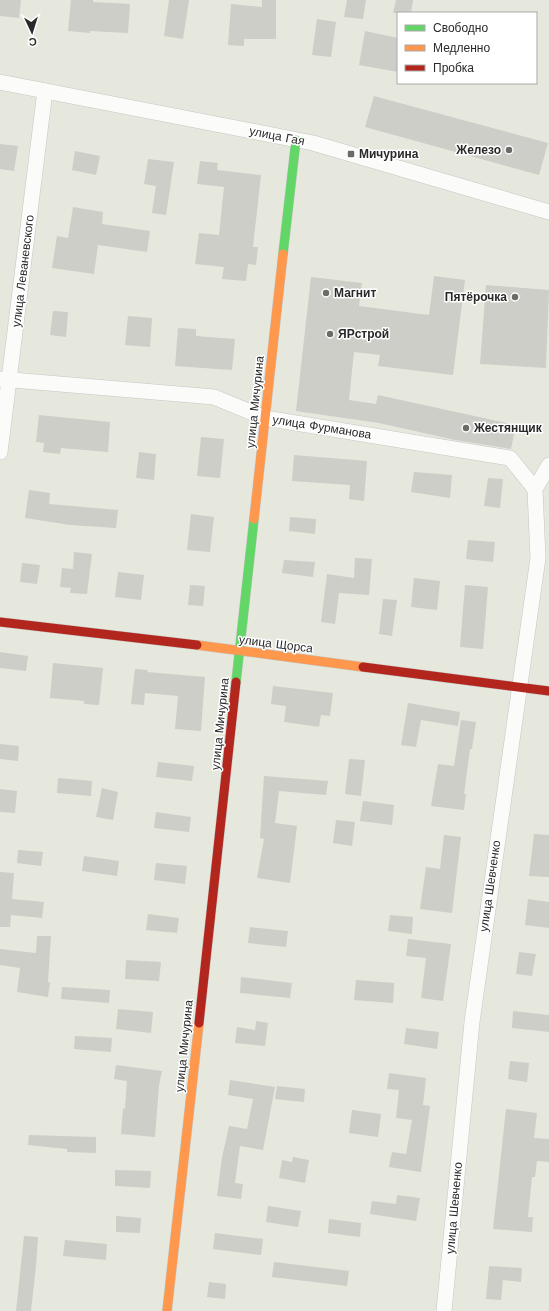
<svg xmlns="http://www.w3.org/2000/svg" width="549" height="1311" font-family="'Work Sans',sans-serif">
<rect width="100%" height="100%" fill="#e6e8de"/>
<g fill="#cdcec7">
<path d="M0 0H21L19 18 0 16Z"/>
<path d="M71 0H93V2L130 4 128 33 90 31V33L68 31Z"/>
<path d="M169 0H189L183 39 164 36Z"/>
<path d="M262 0H276V39H244V46L228 45 231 4 262 7Z"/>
<path d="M347 0H366L363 19 344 17Z"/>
<path d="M396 0H413L411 13H393Z"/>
<path d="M317 19 336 22 331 57 312 55Z"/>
<path d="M365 31 398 38V72L359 65Z"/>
<path d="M374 96 548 143 539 175 365 127Z"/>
<path d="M0 144 18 146 14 171 0 169Z"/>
<path d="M75 151 100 156 96 175 72 170Z"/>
<path d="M148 159 174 162 166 215 152 213 156 186 144 184Z"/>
<path d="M200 161 218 163 217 170 261 175 253 247H258L256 265 248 264 246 281 222 279 224 267 195 264 199 233 219 235 224 187 197 184Z"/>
<path d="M73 207 103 212 102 224 150 231 147 252 98 245 94 274 52 268 57 236 68 238Z"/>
<path d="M434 276 465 280 453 375 378 366 380 355 354 352 349 400 376 404 378 395 516 425 511 449 455 440 379 423 296 411 311 277 362 283 359 306 429 315Z"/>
<path d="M486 285 549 290 546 368 480 364Z"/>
<path d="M53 311 68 312 66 337 50 335Z"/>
<path d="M128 316 152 318 150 347 125 345Z"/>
<path d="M178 328 196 329V336L235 339 232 370 175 366Z"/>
<path d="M39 415 110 422 108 452 61 448 60 454 43 452 44 443 36 442Z"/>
<path d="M201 437 224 439 220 478 197 476Z"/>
<path d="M139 452 156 454 154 480 136 478Z"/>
<path d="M294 455 367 461 364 501 349 499 350 485 292 481Z"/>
<path d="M414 472 452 475 450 498 411 492Z"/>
<path d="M488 478 503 479 500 508 484 506Z"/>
<path d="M29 490 50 493 49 504 118 510 116 528 70 525 25 518Z"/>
<path d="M191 514 214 517 210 552 187 550Z"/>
<path d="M290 517 316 519 315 534 289 531Z"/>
<path d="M468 540 495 542 493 562 466 559Z"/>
<path d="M74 552 92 554 87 594 70 593 71 588 60 587 62 568 73 569Z"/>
<path d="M355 558 372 559 369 595 339 593 335 624 321 622 327 574 354 578Z"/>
<path d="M284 560 315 562 313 577 282 573Z"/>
<path d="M22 563 40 565 37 584 20 582Z"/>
<path d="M118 572 144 575 141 600 115 597Z"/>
<path d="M414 578 440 581 437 610 411 607Z"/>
<path d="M190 585 205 586 203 606 188 605Z"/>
<path d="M465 585 488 587 483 649 460 647Z"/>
<path d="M383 599 397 600 392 636 379 634Z"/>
<path d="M0 652 28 656 26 671 0 668Z"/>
<path d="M53 663 103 668 99 705 84 704V701L50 698Z"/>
<path d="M135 669 148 670 147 672 205 677 201 731 175 729 178 696 145 693 144 705 131 704Z"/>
<path d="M273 686 333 693 330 716 321 715 319 727 284 722 286 706 271 704Z"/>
<path d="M408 703 460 712 458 726 421 720 416 747 401 745Z"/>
<path d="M461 720 476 722 472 749H470L464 794H466L464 810 431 806 438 764 454 766Z"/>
<path d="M0 744 19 746 18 761 0 759Z"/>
<path d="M349 759 365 760 361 796 345 794Z"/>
<path d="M158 762 194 766 192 781 156 777Z"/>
<path d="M264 776 328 781 326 795 279 791 275 823 297 826 290 883 257 878 264 839 260 838Z"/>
<path d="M58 778 92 781 91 796 57 793Z"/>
<path d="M102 788 118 792 113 820 96 817Z"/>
<path d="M0 789 17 791 15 813 0 812Z"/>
<path d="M363 801 394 805 392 825 360 821Z"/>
<path d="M156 812 191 817 189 832 154 828Z"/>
<path d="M336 820 355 822 352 846 333 843Z"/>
<path d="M534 834 549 835V877L529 876Z"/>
<path d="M444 835 461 837 452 913 420 909 426 867 440 869Z"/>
<path d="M18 850 43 852 41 866 17 863Z"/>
<path d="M84 856 119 861 117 876 82 871Z"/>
<path d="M156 863 187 866 185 884 154 880Z"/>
<path d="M0 872 14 873 12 899 44 902 42 918 11 915 10 927H0Z"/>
<path d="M528 899 549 902V928L525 925Z"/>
<path d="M148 914 179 918 177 933 146 930Z"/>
<path d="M390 915 413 917 412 934 388 931Z"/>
<path d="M250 927 288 931 286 947 248 943Z"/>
<path d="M37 936H51L48 982H50L48 997 17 992 20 968 0 965V949L36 953Z"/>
<path d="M408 939 451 944 443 1001 421 998 426 958 406 956Z"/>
<path d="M519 952 536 954 532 976 516 974Z"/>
<path d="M126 960 161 962 159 981 125 979Z"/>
<path d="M241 977 292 983 290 998 240 993Z"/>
<path d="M356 980 394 983 393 1003 354 1000Z"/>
<path d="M62 987 110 990 109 1003 61 999Z"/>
<path d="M118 1009 153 1012 151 1033 116 1029Z"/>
<path d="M513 1011 549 1015V1032L512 1028Z"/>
<path d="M256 1021 268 1023 265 1046 235 1043 237 1027 255 1030Z"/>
<path d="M406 1028 439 1032 437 1049 404 1044Z"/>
<path d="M75 1036 112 1038 111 1052 74 1049Z"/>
<path d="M510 1061 529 1063 527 1082 508 1079Z"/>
<path d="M116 1065 162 1071 159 1085 155 1137 121 1134 123 1108 125 1109 127 1081 114 1079Z"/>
<path d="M389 1073 426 1078 423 1105 430 1106 421 1172 389 1167 392 1152 406 1154 412 1120 396 1118 399 1090 387 1089Z"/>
<path d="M230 1080 275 1087 263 1150 240 1146 235 1183 243 1184 241 1199 217 1196 222 1157 229 1126 247 1129 253 1099 228 1095Z"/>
<path d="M277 1086 305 1089 304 1102 275 1099Z"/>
<path d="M506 1109 537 1113 534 1138 549 1139V1162L537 1161 535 1177H532L528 1217H533L532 1232 493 1229Z"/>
<path d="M352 1110 381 1114 378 1137 349 1133Z"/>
<path d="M29 1135 96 1137V1153L67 1152V1149L28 1145Z"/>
<path d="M293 1157 309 1160 305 1183 279 1178 282 1160 292 1162Z"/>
<path d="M115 1170 151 1171 150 1188 115 1186Z"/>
<path d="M397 1195 420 1198 416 1221 370 1214 372 1201 396 1204Z"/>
<path d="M268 1206 301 1211 298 1227 266 1222Z"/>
<path d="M116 1216 141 1218 140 1233 116 1232Z"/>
<path d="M329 1219 361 1223 360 1237 328 1233Z"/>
<path d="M215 1233 263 1239 261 1255 213 1249Z"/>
<path d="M24 1236 38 1237 36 1266 31 1311H16Z"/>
<path d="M65 1240 107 1244 106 1260 63 1256Z"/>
<path d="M274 1262 349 1271 347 1286 272 1277Z"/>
<path d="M489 1266 522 1268 521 1282 503 1280 501 1300 486 1299Z"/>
<path d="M209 1282 226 1284 225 1299 207 1297Z"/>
</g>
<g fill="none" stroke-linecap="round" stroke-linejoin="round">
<defs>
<g id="street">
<path d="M0 82 313 143 549 212"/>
<path d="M0 379 214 397 265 418 510 458 535 489"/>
<path d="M0 452 45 91"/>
<path d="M444 1311 472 1022 538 558 535 489 549 465"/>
</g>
<g id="fast">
<path d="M283 254 296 140"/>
<path d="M236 682 254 519"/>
</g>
<g id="slow">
<path d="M254 519 283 254"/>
<path d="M197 645 363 667"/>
<path d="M167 1311 199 1023"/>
</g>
<g id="jam">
<path d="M0 622 197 645"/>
<path d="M363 667 549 691"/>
<path d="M199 1023 236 682"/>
</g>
</defs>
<use href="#street" stroke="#c5c5c4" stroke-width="16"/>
<use href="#fast" stroke="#c5c5c4" stroke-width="10"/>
<use href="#slow" stroke="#c5c5c4" stroke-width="10"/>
<use href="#jam" stroke="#c5c5c4" stroke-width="10"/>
<use href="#street" stroke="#fbfcfa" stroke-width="15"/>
<use href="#fast" stroke="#63d668" stroke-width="9"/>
<use href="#slow" stroke="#ff974d" stroke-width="9"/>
<use href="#jam" stroke="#b3261e" stroke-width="9"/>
</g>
<g fill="#6b6c68" stroke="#fff" stroke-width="1.5">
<circle cx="509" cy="150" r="4"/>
<rect x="347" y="150" width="8" height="8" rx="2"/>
<circle cx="326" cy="293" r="4"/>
<circle cx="515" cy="297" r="4"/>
<circle cx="330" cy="334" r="4"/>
<circle cx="466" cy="428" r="4"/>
</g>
<g text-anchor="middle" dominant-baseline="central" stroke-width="3" stroke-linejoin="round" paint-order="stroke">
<g font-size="12" fill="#292929" stroke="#fff">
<text transform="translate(277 136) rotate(11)">улица Гая</text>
<text transform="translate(23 271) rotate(-83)">улица Леваневского</text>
<text transform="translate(255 402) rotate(-84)">улица Мичурина</text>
<text transform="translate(322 427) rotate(9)">улица Фурманова</text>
<text transform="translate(276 644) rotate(7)">улица Щорса</text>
<text transform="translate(220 724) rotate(-84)">улица Мичурина</text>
<text transform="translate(490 886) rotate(-82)">улица Шевченко</text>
<text transform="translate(184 1046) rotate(-84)">улица Мичурина</text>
<text transform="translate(454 1208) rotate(-85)">улица Шевченко</text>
</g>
<g font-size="12" font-weight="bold" fill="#292929" stroke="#fff" text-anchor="start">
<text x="501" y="150" text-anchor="end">Железо</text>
<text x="359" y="154">Мичурина</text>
<text x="334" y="293">Магнит</text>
<text x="507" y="297" text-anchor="end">Пятёрочка</text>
<text x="338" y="334">ЯРстрой</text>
<text x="474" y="428">Жестянщик</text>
</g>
</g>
<rect x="397" y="12" width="140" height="72" fill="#ffffff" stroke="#a9a9a9"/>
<rect x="405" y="25" width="20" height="6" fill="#63d668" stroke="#a9a9a9"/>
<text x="433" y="32" font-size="12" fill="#292929">Свободно</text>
<rect x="405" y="45" width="20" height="6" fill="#ff974d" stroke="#a9a9a9"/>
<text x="433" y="52" font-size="12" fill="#292929">Медленно</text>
<rect x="405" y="65" width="20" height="6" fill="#b3261e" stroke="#a9a9a9"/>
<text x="433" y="72" font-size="12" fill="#292929">Пробка</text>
<g transform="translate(32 32) rotate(176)" stroke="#ffffff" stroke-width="3" paint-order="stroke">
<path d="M0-3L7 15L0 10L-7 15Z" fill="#292929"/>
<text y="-6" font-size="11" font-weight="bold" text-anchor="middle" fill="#292929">С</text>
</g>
</svg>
